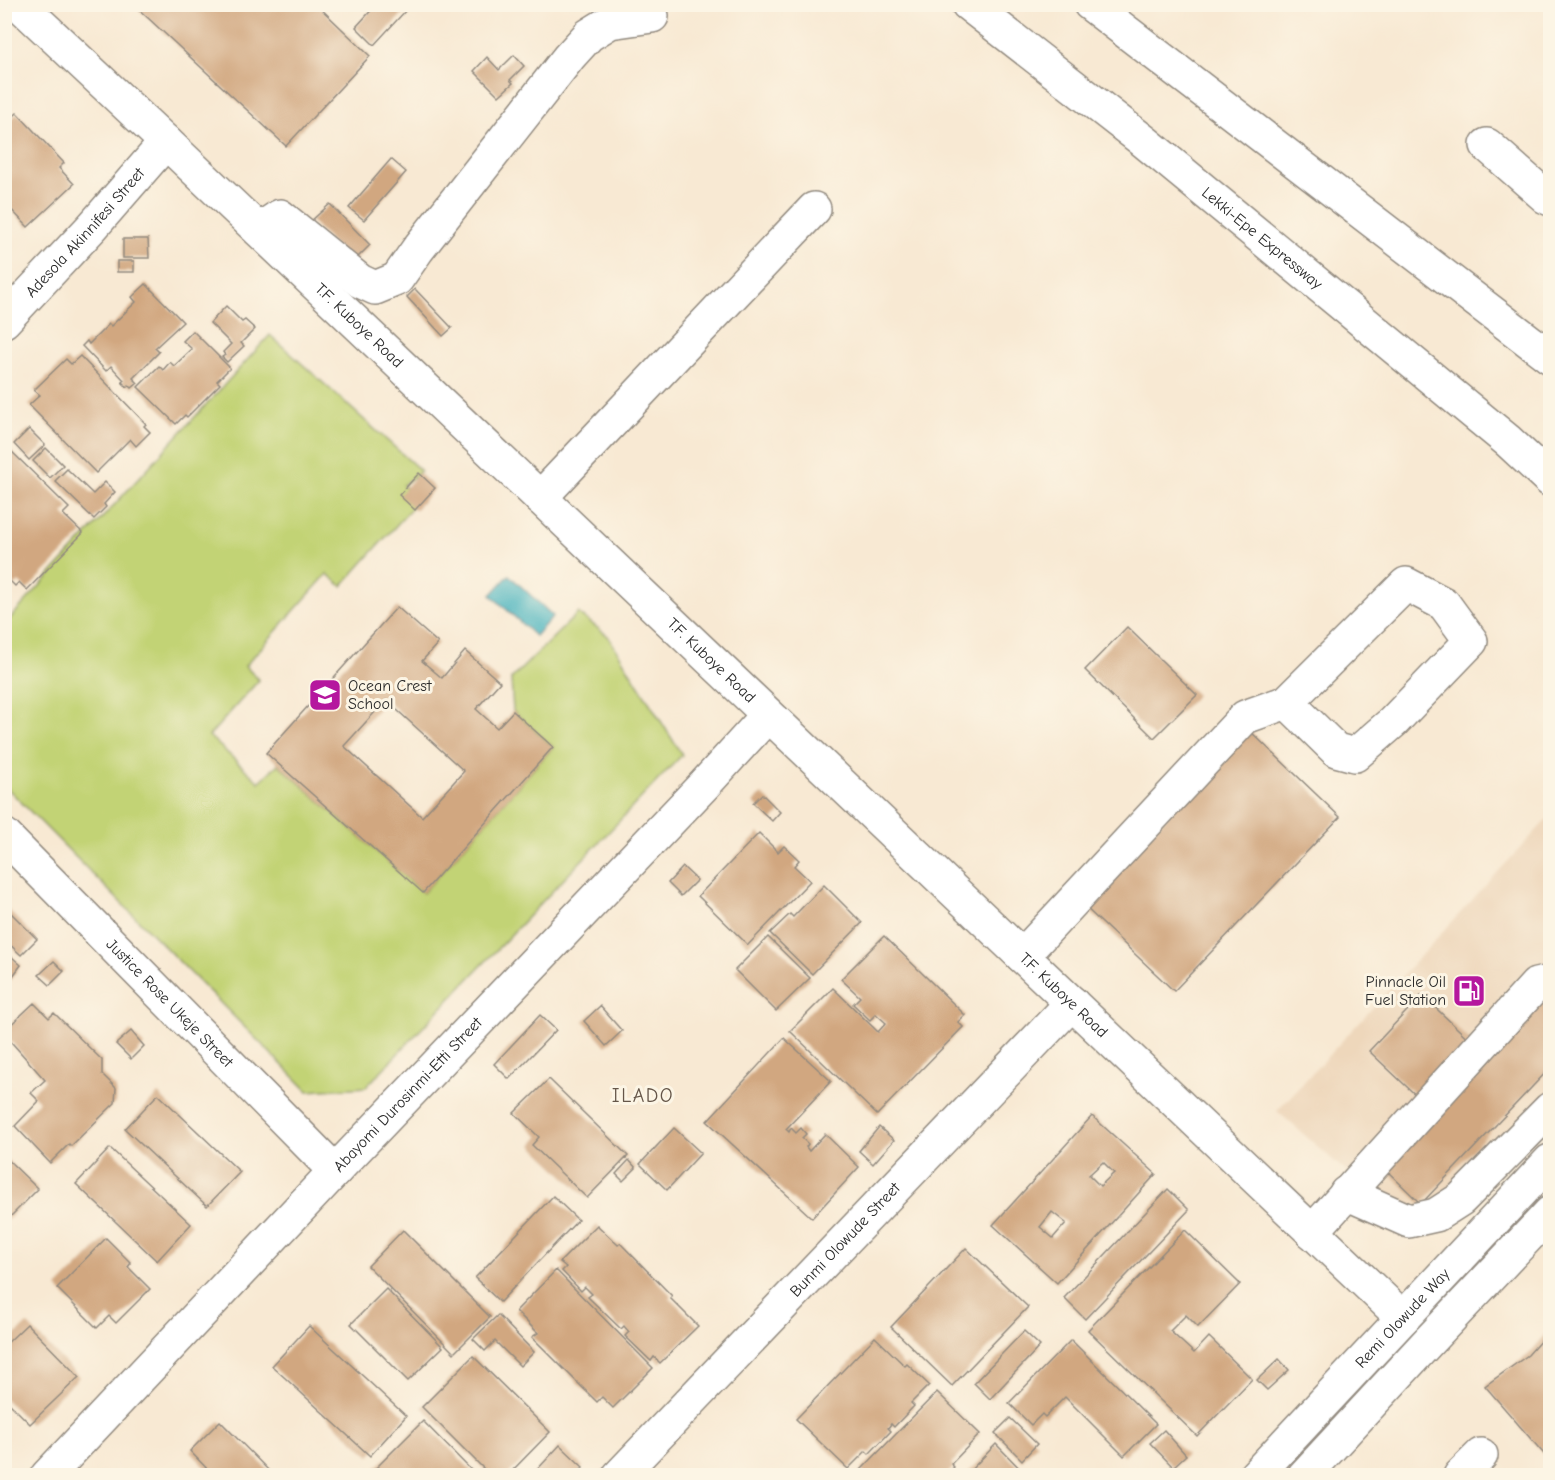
<svg xmlns="http://www.w3.org/2000/svg" width="1555" height="1480" font-family="'Comic Neue',sans-serif">
<rect width="100%" height="100%" fill="#fcf5e5"/>
<filter id="ink" filterUnits="userSpaceOnUse"><feTurbulence type="fractalNoise" baseFrequency=".0167" numOctaves="2"/><feDisplacementMap in="SourceGraphic" scale="12" xChannelSelector="R" yChannelSelector="G"/><feConvolveMatrix kernelMatrix="1 2 1 2 8 2 1 2 1" color-interpolation-filters="sRGB"/></filter>
<filter id="wash" filterUnits="userSpaceOnUse"><feTurbulence type="fractalNoise" baseFrequency=".008" numOctaves="4" result="noise"/><feDisplacementMap in="SourceGraphic" scale="24" xChannelSelector="R" yChannelSelector="G"/><feGaussianBlur stdDeviation="1.35" result="paint"/><feColorMatrix in="noise" values="0 0 0 0 0 0 0 0 0 0 0 0 0 0 0 0 0 1.4 0 .05"/><feComposite in="paint" operator="in"/></filter>
<g filter="url(#wash)">
<rect width="100%" height="100%" fill="#f8e9d3"/>
<path fill="#eed7bb" d="M1550 816V1092L1439 1207 1390 1205 1357 1181 1277 1111Z"/>
<path fill="#c2d375" stroke="#767f50" stroke-width="1.5" d="M270 335 421 471 403 485 419 500 342 586 327 574 245 666 259 680 209 736 259 782 278 764 423 893 553 747 513 711 511 679 578 613 608 636 682 755 366 1087 308 1091 5 786 4 625Z"/>
<path fill="#42b1bd" stroke="#366e74" stroke-width="1.5" d="M509 575 553 616 535 636 491 595Z"/>
<g id="blocks">
<g fill="#d1a780" fill-rule="evenodd">
<path d="M133 4H316L370 56 286 146Z"/>
<path d="M377 4H407L409 7 374 45 356 27Z"/>
<path d="M514 55 524 66 510 80 513 83 499 96 474 71 487 57 499 70Z"/>
<path d="M17 113 64 163 59 168 74 184 28 227 4 202V125Z"/>
<path d="M391 159 406 172 364 220 349 208Z"/>
<path d="M330 204 370 245 352 263 311 221Z"/>
<path d="M123 239H148L149 258H123Z"/>
<rect x="117" y="261" width="17" height="11"/>
<path d="M146 284 183 322 155 348 159 352 133 378 138 383 132 388 129 385 127 387 122 382 124 380 111 366 106 371 82 346 87 341 89 344 109 324 111 326 136 302 132 297Z"/>
<path d="M415 289 452 328 443 336 407 297Z"/>
<path d="M226 306 242 322 245 320 255 329 241 343 244 346 227 362 222 357 225 355 223 352 231 344 210 323Z"/>
<path d="M193 331 230 368 217 381 220 384 187 417 185 415 176 424 138 387 159 366 163 370 170 362 174 366 192 349 183 341Z"/>
<path d="M80 356 146 424 144 426 150 432 136 446 130 439 96 473 29 405 40 395 34 390 66 359 71 364Z"/>
<path d="M29 429 45 445 29 460 14 444Z"/>
<path d="M4 444 69 508 63 514 83 533 27 590 19 582 15 586 4 575Z"/>
<path d="M46 448 63 465 50 478 33 461Z"/>
<path d="M67 469 93 494 105 482 115 492 104 504 106 507 94 519 55 481Z"/>
<path d="M419 473 435 488 415 510 399 495Z"/>
<path d="M397 607 438 643 422 661 442 678 465 651 500 682 476 709 497 728 513 711 553 747 423 893 266 753ZM386 700 464 771 422 817 344 746Z"/>
<path d="M1127 627 1197 695 1154 738 1085 670Z"/>
<path d="M1249 730 1340 817 1174 991 1083 905Z"/>
<path d="M762 794 780 812 772 821 753 803Z"/>
<path d="M759 833 778 852 784 846 799 860 794 866 810 881 748 945 698 896Z"/>
<path d="M683 867 697 880 681 896 668 883Z"/>
<path d="M824 885 862 923 812 974 770 933 790 914 793 917Z"/>
<path d="M4 906 37 939 21 955 4 939Z"/>
<path d="M884 936 965 1015 958 1022 963 1027 877 1115 790 1031 833 988 878 1032 886 1023 876 1014 870 1020 853 1004 860 997 841 979Z"/>
<path d="M768 937 810 978 776 1011 735 970Z"/>
<path d="M4 950 21 965 4 988Z"/>
<path d="M54 961 64 971 50 985 39 975Z"/>
<path d="M1422 995 1476 1046 1423 1102 1369 1051Z"/>
<path d="M1547 997 1550 1000V1068L1421 1204 1384 1168Z"/>
<path d="M34 1003 49 1018 54 1013 102 1060V1074L116 1088 115 1103 71 1146 69 1144 50 1163 15 1126 39 1101 31 1093 45 1080 4 1034V1031Z"/>
<path d="M600 1006 622 1031 606 1046 584 1021Z"/>
<path d="M540 1015 556 1030 509 1079 494 1064Z"/>
<path d="M131 1031 144 1046 131 1059 116 1044Z"/>
<path d="M784 1038 831 1081 786 1129 789 1132 791 1128 796 1133 801 1128 806 1134 802 1138 808 1144 806 1147 809 1151 825 1134 859 1167 812 1218 707 1121Z"/>
<path d="M549 1079 628 1156 587 1198 532 1145 539 1137 514 1113Z"/>
<path d="M158 1094 240 1172 207 1206 125 1129Z"/>
<path d="M1092 1116 1156 1174 1057 1283 993 1225ZM1103 1162 1114 1173 1100 1186 1089 1175ZM1052 1212 1066 1223 1053 1238 1040 1227Z"/>
<path d="M879 1127 894 1140 873 1164 859 1151Z"/>
<path d="M674 1128 701 1153 667 1190 640 1164Z"/>
<path d="M110 1148 191 1224 157 1261 76 1184Z"/>
<path d="M4 1156 38 1189 4 1223Z"/>
<path d="M629 1160 636 1168 623 1181 616 1174Z"/>
<path d="M1168 1189 1189 1210 1085 1319 1064 1298Z"/>
<path d="M553 1196 578 1220 500 1302 475 1278Z"/>
<path d="M597 1225 618 1245 620 1243 672 1296 670 1298 698 1326 660 1363 654 1357 651 1361 625 1336 629 1332 624 1326 621 1329 588 1297 592 1294 585 1287 581 1291 562 1271 566 1267 560 1262Z"/>
<path d="M403 1230 490 1317 454 1353 368 1266Z"/>
<path d="M1185 1230 1240 1284 1198 1327 1186 1315 1170 1331 1194 1353 1209 1337 1252 1379 1197 1436 1088 1330Z"/>
<path d="M106 1238 131 1263 128 1267 150 1289 116 1323 109 1316 97 1328 57 1288Z"/>
<path d="M966 1248 1028 1307 952 1386 891 1327Z"/>
<path d="M556 1270 653 1368 613 1408 602 1397 597 1402 532 1337 538 1333 516 1311Z"/>
<path d="M386 1289 443 1347 408 1381 351 1324Z"/>
<path d="M498 1315 534 1352 520 1366 495 1341 485 1351 473 1339Z"/>
<path d="M27 1324 79 1377 30 1424 4 1398V1346Z"/>
<path d="M309 1326 406 1416 370 1456 272 1366Z"/>
<path d="M1550 1330V1461L1485 1386 1528 1355Z"/>
<path d="M1024 1331 1040 1346 990 1399 974 1383Z"/>
<path d="M875 1337 905 1366 907 1364 929 1385 911 1403 914 1406 894 1427 891 1424 888 1428 891 1431 869 1454 866 1451 848 1469 796 1419Z"/>
<path d="M1071 1340 1156 1424 1124 1456 1065 1397 1045 1417 1042 1414 1031 1425 1009 1403Z"/>
<path d="M473 1356 550 1432 507 1476H491L422 1407Z"/>
<path d="M1279 1359 1289 1370 1267 1390 1257 1380Z"/>
<path d="M937 1392 980 1434 951 1464 954 1467 946 1476H866L861 1470Z"/>
<path d="M1010 1418 1037 1444 1022 1460 995 1433Z"/>
<path d="M220 1421 274 1476H214L190 1451Z"/>
<path d="M423 1421 471 1470 466 1476H368Z"/>
<path d="M1164 1430 1186 1455 1173 1467 1150 1443Z"/>
<path d="M996 1444 1027 1476H965Z"/>
<path d="M560 1445 583 1467 576 1476H536L534 1473Z"/>
</g>
</g>
</g>
<g filter="url(#ink)">
<use href="#blocks" fill-opacity="0" stroke="#928a7f" stroke-width="1.5"/>
<g fill="none" stroke-linecap="round" stroke-linejoin="round">
<defs>
<g id="minor">
<path id="s1" d="M19 4 166 142 1403 1318"/>
<path d="M1487 145 1546 197 1550 199"/>
<path d="M259 230 280 216 360 281 375 288 397 279 418 249 569 57 589 35 610 22 652 16"/>
<path id="s2" d="M4 321 93 226 166 142"/>
<path d="M540 498 814 209"/>
<path id="s3" d="M4 835 335 1171"/>
<path d="M1022 956 1245 717 1287 702 1406 584 1444 604 1471 641 1393 722 1355 755 1336 750 1287 702"/>
<path d="M1346 1193 1409 1221 1436 1215 1461 1199 1550 1109"/>
<path d="M1312 1232 1536 985 1550 982"/>
<path id="s4" d="M47 1476 335 1171 705 784 768 715"/>
<path id="s5" d="M619 1476 1072 1003"/>
<path d="M1460 1476 1481 1455"/>
</g>
<g id="major">
<path id="s6" d="M1255 1476 1550 1161"/>
<path d="M1304 1476 1428 1342 1550 1213"/>
</g>
<g id="highway">
<path id="s7" d="M968 4 1145 142 1508 441 1550 480"/>
<path d="M1090 4 1550 357"/>
</g>
</defs>
<use href="#minor" stroke="#928a7f" stroke-width="36"/>
<use href="#major" stroke="#928a7f" stroke-width="36"/>
<use href="#highway" stroke="#928a7f" stroke-width="36"/>
<use href="#minor" stroke="#fff" stroke-width="33"/>
<use href="#major" stroke="#fff" stroke-width="33"/>
<use href="#highway" stroke="#fff" stroke-width="33"/>
</g>
</g>
<defs>
<symbol id="school-square" viewBox="-11 -11 22 22"><rect x="-9" y="-9" width="18" height="18" rx="4" fill="#b5179e" stroke="#fcf5e5"/><path d="M0-5L7-2L0 1L-7-2ZM-4 1L0 2.5L4 1V4Q0 6-4 4Z" fill="#fff"/></symbol>
<symbol id="fuel-square" viewBox="-11 -11 22 22"><rect x="-9" y="-9" width="18" height="18" rx="4" fill="#b5179e" stroke="#fcf5e5"/><path d="M-5.5-6h7V0h2V4h1.3V-2.5L3-4.5l.8-.8L6-3V5H2.5V1h-1V6h-7ZM-4.2-4.7v3.2H.2V-4.7Z" fill="#fff"/></symbol>
</defs>
<g fill-rule="evenodd">
<use href="#school-square" x="306" y="676" width="38" height="38"/>
<use href="#fuel-square" x="1450" y="972" width="38" height="38"/>
</g>
<g text-anchor="middle" dominant-baseline="central" stroke-width="6" stroke-linejoin="round" paint-order="stroke">
<g font-size="16" fill="#2b2b2b" stroke="#fcf5e5">
<text stroke="none"><textPath href="#s2" startOffset="120">Adesola Akinnifesi Street</textPath></text>
<text stroke="none"><textPath href="#s7" startOffset="376">Lekki-Epe Expressway</textPath></text>
<text stroke="none"><textPath href="#s1" startOffset="468">T.F. Kuboye Road</textPath></text>
<text stroke="none"><textPath href="#s1" startOffset="954">T.F. Kuboye Road</textPath></text>
<text stroke="none"><textPath href="#s1" startOffset="1440">T.F. Kuboye Road</textPath></text>
<text stroke="none"><textPath href="#s3" startOffset="236">Justice Rose Ukeje Street</textPath></text>
<text stroke="none"><textPath href="#s4" startOffset="525">Abayomi Durosinmi-Etti Street</textPath></text>
<text stroke="none"><textPath href="#s5" startOffset="327">Bunmi Olowude Street</textPath></text>
<text stroke="none"><textPath href="#s6" startOffset="216">Remi Olowude Way</textPath></text>
</g>
<g font-size="16" fill="#2b2b2b" stroke="#fcf5e5" text-anchor="start">
<text x="348" y="686">Ocean Crest<tspan x="348" dy="18">School</tspan></text>
<text x="1446" y="982" text-anchor="end">Pinnacle Oil<tspan x="1446" dy="18">Fuel Station</tspan></text>
</g>
<g font-size="20" letter-spacing="1.5" fill="#655649" stroke="#fcf5e5">
<text x="643" y="1095">ILADO</text>
</g>
</g>
<rect width="1555" height="1480" fill="none" stroke="#fcf5e5" stroke-width="24"/>
</svg>
